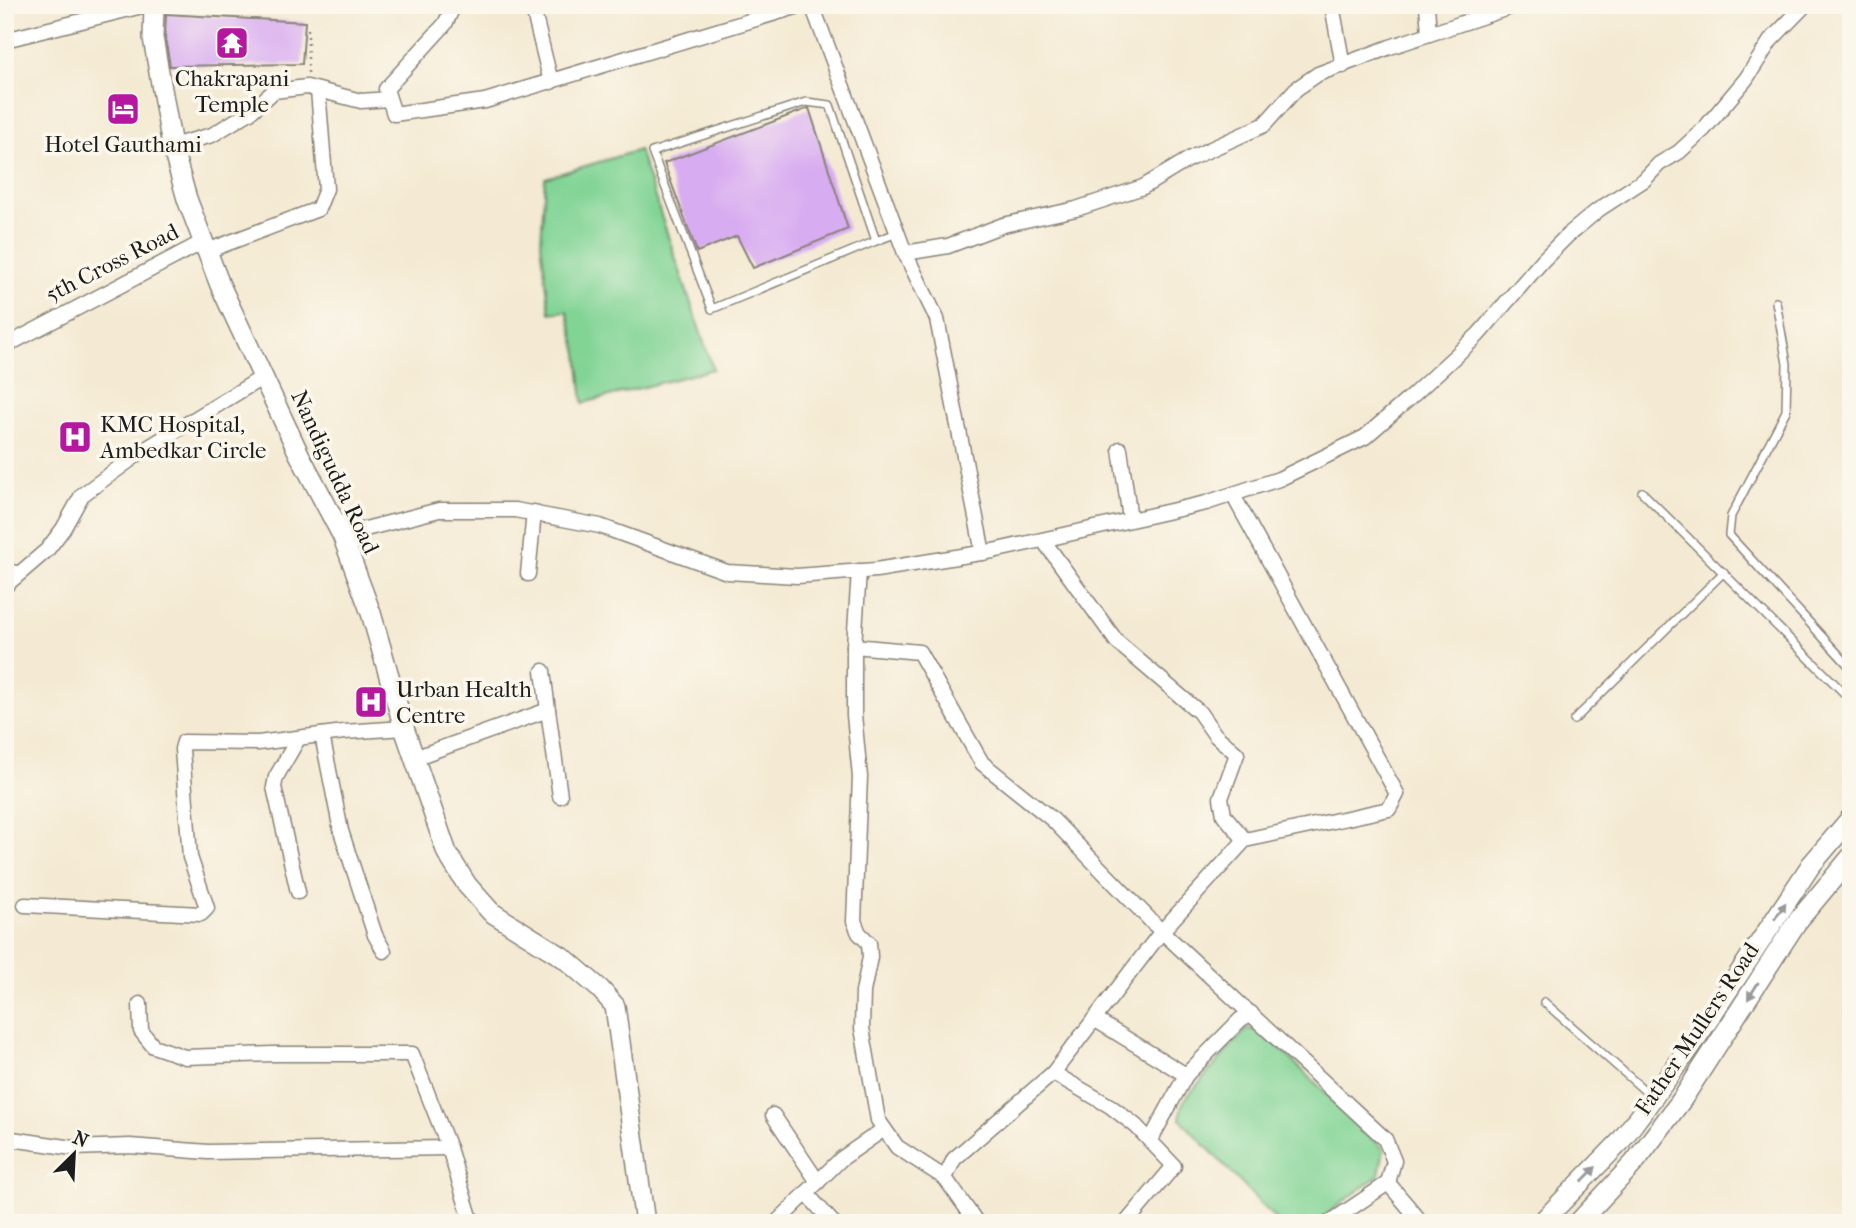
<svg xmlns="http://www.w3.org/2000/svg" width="1856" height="1228" font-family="'IM FELL French Canon',serif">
<rect width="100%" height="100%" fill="#fbf7ec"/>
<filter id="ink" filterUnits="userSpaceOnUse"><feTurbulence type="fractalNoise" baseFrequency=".0143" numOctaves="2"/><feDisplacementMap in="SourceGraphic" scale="14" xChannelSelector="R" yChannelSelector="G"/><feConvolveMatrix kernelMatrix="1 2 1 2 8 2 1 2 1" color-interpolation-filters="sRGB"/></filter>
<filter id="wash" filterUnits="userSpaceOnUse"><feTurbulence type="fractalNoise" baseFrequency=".00686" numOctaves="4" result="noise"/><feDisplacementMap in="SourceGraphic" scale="28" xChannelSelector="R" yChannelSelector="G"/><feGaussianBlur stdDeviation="1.57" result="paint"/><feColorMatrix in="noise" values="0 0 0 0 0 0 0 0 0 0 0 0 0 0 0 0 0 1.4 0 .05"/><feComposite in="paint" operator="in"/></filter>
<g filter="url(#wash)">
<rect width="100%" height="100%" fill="#f4ead3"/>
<g fill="#82d495" stroke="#4f7858" stroke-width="2">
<path d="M639 150 713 369 583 403 578 353 567 311 550 313 541 243 545 178Z"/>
<path d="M1247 1028 1264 1033 1384 1149 1379 1175 1315 1223H1279L1180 1119 1181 1107 1185 1099Z"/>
</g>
<g id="blocks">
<g fill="#d8acf1">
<path d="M166 14 305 22 302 64 170 66 165 37Z"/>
<path d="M809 108 848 229 753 268 737 236 697 252 664 163Z"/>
</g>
</g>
</g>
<g filter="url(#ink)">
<use href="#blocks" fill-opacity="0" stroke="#888378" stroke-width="2"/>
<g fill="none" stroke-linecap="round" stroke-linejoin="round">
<defs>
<g id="lane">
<path d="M876 241 712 309 652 152 806 102 830 105 876 241 897 233"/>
<path d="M1776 302 1787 364 1786 411 1731 516 1729 535 1851 668"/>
<path d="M1642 492 1851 700"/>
<path d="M5 568 22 570"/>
<path d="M1574 720 1724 572"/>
<path d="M1544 1002 1652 1097"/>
</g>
<g id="street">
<path d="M454 5 445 24 386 89 394 114 485 101 802 5"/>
<path d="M532 5 551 82"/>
<path d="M812 5 905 253 937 319 983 553"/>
<path d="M1332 5 1343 66"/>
<path d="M1427 5 1429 34"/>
<path d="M5 40 146 5"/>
<path d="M172 146 212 135 250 112 274 91 307 87 361 101 389 99"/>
<path d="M207 251 318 209 326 189 318 90"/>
<path d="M905 253 948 246 1003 225 1076 209 1143 187 1191 158 1264 125 1296 89 1318 74 1390 47 1517 5"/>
<path d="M5 346 203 242"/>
<path d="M1120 449 1130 519"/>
<path d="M342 535 439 510H515L600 526 727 572 797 576 876 570 993 551 1206 503 1279 479 1365 437 1412 396 1478 335 1543 260 1568 235 1598 210 1644 180 1659 164 1679 152 1704 129 1746 79 1771 40 1805 5"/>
<path d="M1043 540 1117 642 1199 712 1215 735 1237 754 1221 798 1224 815 1245 840"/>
<path d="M859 571 854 646V715L860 777 854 921 859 933 869 943 870 957 863 992 862 1028 878 1120 897 1147 945 1178"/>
<path d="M528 574 534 512"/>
<path d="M5 586 47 550 63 529 82 495 141 452 263 377"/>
<path d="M854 646 919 652 982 763 1053 820 1155 925 1385 1139 1394 1161 1388 1183 1329 1223"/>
<path d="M543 671 548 710"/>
<path d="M322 735 341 831 375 935 384 951"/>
<path d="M414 758 548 710 560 796"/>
<path d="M298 892 274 787 276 777 298 739"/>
<path d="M25 905 201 914 207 908 190 857 182 749 184 742 258 743 344 732 404 728"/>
<path d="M140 1004 141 1031 153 1046 185 1057 272 1054H412L449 1148 472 1223"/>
<path d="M1094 1019 1186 1075"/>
<path d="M1053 1073 1110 1106 1136 1126 1174 1166 1126 1223"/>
<path d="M773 1115 818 1182"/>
<path d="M5 1138 73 1148 130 1146 208 1152 449 1148"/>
<path d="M1150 1141 1186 1075 1240 1020 1251 1013"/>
<path d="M1388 1183 1422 1223"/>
<path d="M806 1193 833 1223"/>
<path d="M776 1223 841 1159 884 1129"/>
<path d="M977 1223 945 1178 954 1159 1053 1073 1162 931 1245 840 1389 809 1397 794 1233 495"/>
</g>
<g id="secondary">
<path d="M154 5 153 38 172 146 187 199 220 285 299 454 342 535 371 613 404 728 447 853 467 885 491 912 564 958 600 989 615 1006 645 1223"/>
<path d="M1541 1223 1620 1142 1691 1046 1811 865 1851 818"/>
<path d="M1578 1223 1634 1163 1681 1101 1796 923 1851 857"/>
</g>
</defs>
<use href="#lane" stroke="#888378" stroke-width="10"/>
<use href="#street" stroke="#888378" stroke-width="17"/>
<use href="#secondary" stroke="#888378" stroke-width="22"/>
<path stroke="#888378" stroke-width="2.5" stroke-dasharray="2 5" stroke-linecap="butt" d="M308 73V26"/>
<use href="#lane" stroke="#fff" stroke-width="7"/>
<use href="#street" stroke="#fff" stroke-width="14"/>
<use href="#secondary" stroke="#fff" stroke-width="19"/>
</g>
<defs><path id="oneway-solid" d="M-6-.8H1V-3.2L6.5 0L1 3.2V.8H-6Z" transform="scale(1.75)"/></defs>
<g fill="#999">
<use href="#oneway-solid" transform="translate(1780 911) rotate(-56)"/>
<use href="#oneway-solid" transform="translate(1753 991) rotate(122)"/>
<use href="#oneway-solid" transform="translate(1589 1174) rotate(-46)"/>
</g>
</g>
<defs>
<symbol id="temple-square" viewBox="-11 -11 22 22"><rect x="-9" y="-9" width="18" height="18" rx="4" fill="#b5179e" stroke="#fbf7ec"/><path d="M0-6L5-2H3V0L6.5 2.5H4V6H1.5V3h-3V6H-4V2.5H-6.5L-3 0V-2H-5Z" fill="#fff"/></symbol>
<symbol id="hotel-square" viewBox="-11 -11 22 22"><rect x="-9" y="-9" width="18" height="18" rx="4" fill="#b5179e" stroke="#fbf7ec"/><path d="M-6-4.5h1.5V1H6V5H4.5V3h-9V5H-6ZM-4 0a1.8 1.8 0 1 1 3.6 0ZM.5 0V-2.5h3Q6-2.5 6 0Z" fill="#fff"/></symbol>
<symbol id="hospital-square" viewBox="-11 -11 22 22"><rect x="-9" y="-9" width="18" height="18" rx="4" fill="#b5179e" stroke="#fbf7ec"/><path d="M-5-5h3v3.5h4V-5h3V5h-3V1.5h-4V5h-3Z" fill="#fff"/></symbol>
</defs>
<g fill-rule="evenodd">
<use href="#temple-square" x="213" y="24" width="38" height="38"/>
<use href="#hotel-square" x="104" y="90" width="38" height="38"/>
<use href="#hospital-square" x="56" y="418" width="38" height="38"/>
<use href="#hospital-square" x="352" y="683" width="38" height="38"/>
</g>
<g text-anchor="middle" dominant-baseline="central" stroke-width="7" stroke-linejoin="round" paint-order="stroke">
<g font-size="23" fill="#1c1c1c" stroke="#fbf7ec">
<text x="232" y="78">Chakrapani<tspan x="232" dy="26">Temple</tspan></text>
<text x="123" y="144">Hotel Gauthami</text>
<text x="100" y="424" text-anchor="start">KMC Hospital,<tspan x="100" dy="26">Ambedkar Circle</tspan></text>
<text x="396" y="689" text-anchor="start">Urban Health<tspan x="396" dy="26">Centre</tspan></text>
</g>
<g font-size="23" fill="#1c1c1c" stroke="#fbf7ec">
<text transform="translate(112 263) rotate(-27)">5th Cross Road</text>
<text transform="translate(335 472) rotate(65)">Nandigudda Road</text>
<text transform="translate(1697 1029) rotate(-56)">Father Mullers Road</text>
</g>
</g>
<rect width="1856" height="1228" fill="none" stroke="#fbf7ec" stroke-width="28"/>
<g transform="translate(74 1154) rotate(24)" stroke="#fbf7ec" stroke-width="5" paint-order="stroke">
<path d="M0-5L12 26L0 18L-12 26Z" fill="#1c1c1c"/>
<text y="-10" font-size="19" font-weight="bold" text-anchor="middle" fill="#1c1c1c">N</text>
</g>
</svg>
